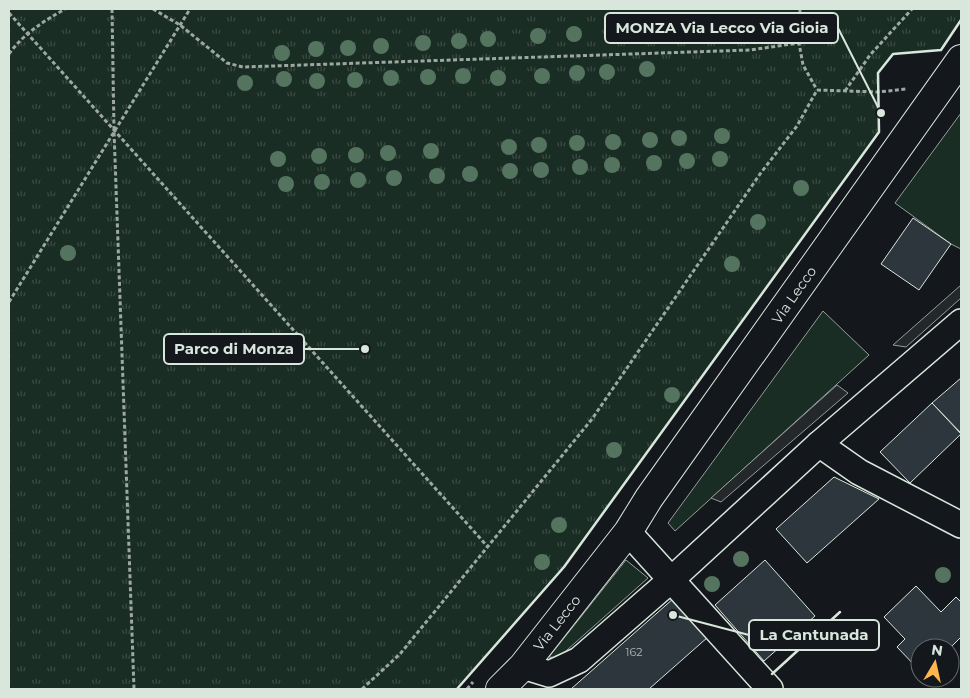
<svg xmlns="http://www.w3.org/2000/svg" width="970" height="698" font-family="Montserrat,sans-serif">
<defs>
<pattern id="park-tufts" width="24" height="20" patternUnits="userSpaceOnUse" patternTransform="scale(1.25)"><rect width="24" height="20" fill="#1a2d24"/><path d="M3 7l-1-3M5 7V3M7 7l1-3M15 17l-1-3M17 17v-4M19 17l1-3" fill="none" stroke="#3b4b43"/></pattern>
</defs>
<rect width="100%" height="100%" fill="#14181c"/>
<g fill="#1a2d24" stroke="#939e99">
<path d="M961 113V249L951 244 895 203Z"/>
<path d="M823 311 869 355 675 531 668 523Z"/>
<path d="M626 560 648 578 558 658 549 657Z"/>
</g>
<path fill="url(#park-tufts)" stroke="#939e99" d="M9 9H961V20L941 50 893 54 878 72 879 132 564 567 457 689H9Z"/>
<g fill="#24282b" stroke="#939e99">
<path d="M961 285V298L906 347 893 345Z"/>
<path d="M837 385 848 393 721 502 711 498Z"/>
</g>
<g fill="#2c363c" stroke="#d8e6dc">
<path d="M913 218 951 244 919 290 881 264Z"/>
<path d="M961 378V433L932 403Z"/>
<path d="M932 403 961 434 910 483 880 452Z"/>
<path d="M834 477 879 499 807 563 776 529Z"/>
<path d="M765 560 815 616 764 661 715 605Z"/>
<path d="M916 586 941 612 956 597 961 602V637L950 648H920V671L897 647 905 639 884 617Z"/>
<path d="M674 598 708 637 649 689H571Z"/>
</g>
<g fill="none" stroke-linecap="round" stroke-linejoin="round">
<defs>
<g id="minor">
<path d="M819 444 859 472 961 525"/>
<path d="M628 532 770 689"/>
<path d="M523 666 549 674 579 660 672 579 819 444 961 322"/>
</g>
<path id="secondary" d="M500 689 523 666 628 532 649 498 961 59"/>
</defs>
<use href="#minor" stroke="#d8e6dc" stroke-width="28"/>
<use href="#secondary" stroke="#d8e6dc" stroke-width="30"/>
<g stroke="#9da8a2" stroke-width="3" stroke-dasharray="4 2.5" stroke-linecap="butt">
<path d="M112 9 114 131 134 689"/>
<path d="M153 9 180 25 227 63 243 67 750 50 799 43"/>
<path d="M800 9 799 43 803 65 817 90"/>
<path d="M9 13 488 547"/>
<path d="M9 54C23 34 44 21 65 9"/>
<path d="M817 90 878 92 906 89"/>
<path d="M845 91 870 55 912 9"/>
<path d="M9 302 190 9"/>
<path d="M362 689 400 654 592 419 760 174 797 126 817 90"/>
<path d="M467 689 473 682"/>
</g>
<use href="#minor" stroke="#14181c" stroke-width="25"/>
<use href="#secondary" stroke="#14181c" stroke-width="28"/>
<g stroke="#d8e6dc" stroke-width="2.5">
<path d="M772 674 840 612"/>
<path d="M457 689 564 567 879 132 878 73 893 54 941 50 961 20"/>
</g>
</g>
<g fill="#55745f">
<circle cx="574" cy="34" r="8"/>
<circle cx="538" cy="36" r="8"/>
<circle cx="488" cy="39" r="8"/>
<circle cx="459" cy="41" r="8"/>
<circle cx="423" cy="43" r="8"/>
<circle cx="381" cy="46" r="8"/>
<circle cx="348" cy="48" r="8"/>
<circle cx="316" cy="49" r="8"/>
<circle cx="282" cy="53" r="8"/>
<circle cx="647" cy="69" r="8"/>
<circle cx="607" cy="72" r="8"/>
<circle cx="577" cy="73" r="8"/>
<circle cx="463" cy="76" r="8"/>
<circle cx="542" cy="76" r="8"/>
<circle cx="428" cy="77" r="8"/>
<circle cx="391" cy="78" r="8"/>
<circle cx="498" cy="78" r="8"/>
<circle cx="284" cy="79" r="8"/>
<circle cx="355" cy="80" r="8"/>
<circle cx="317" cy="81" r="8"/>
<circle cx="245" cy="83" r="8"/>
<circle cx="722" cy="136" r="8"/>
<circle cx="679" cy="138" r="8"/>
<circle cx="650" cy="140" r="8"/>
<circle cx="613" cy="142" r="8"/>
<circle cx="577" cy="143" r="8"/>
<circle cx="539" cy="145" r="8"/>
<circle cx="509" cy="147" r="8"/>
<circle cx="431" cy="151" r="8"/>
<circle cx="388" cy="153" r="8"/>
<circle cx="356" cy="155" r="8"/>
<circle cx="319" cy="156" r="8"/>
<circle cx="278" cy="159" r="8"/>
<circle cx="720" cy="159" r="8"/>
<circle cx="687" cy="161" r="8"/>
<circle cx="654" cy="163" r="8"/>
<circle cx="612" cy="165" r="8"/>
<circle cx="580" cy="167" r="8"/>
<circle cx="541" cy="170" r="8"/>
<circle cx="510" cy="171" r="8"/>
<circle cx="470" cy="174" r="8"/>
<circle cx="437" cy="176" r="8"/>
<circle cx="394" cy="178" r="8"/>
<circle cx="358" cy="180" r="8"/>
<circle cx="322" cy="182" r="8"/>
<circle cx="286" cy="184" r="8"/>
<circle cx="801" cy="188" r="8"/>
<circle cx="758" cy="222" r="8"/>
<circle cx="68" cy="253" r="8"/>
<circle cx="732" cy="264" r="8"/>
<circle cx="672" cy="395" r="8"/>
<circle cx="614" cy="450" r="8"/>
<circle cx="559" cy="525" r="8"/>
<circle cx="741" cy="559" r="8"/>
<circle cx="542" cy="562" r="8"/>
<circle cx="943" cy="575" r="8"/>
<circle cx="712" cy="584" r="8"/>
</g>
<g text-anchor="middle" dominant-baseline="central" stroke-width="4" stroke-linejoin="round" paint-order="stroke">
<g font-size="11" fill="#adbab4">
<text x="634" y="652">162</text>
</g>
<g font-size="14" fill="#d8e6dc" stroke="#14181c">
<text transform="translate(794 295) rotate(-55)">Via Lecco</text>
<text transform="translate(557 623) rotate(-52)">Via Lecco</text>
</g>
</g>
<path fill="none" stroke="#d8e6dc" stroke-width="2" d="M881 113L838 28M365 349L304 349M673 615L749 635"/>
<g fill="#d8e6dc" stroke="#14181c" stroke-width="2">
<circle cx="881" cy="113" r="5"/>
<circle cx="365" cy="349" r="5"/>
<circle cx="673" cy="615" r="5"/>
</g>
<g fill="#14181c" stroke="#d8e6dc" stroke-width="2">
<rect x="605" y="13" width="233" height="30" rx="5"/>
<rect x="164" y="334" width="140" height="30" rx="5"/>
<rect x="749" y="620" width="130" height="30" rx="5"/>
</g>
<g font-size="15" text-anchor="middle" font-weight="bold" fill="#d8e6dc">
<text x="722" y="33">MONZA Via Lecco Via Gioia</text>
<text x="234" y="354">Parco di Monza</text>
<text x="814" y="640">La Cantunada</text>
</g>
<rect width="970" height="698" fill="none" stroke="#d8e6dc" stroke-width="20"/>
<g transform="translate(935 663) rotate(9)"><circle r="24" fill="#14181c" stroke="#626a69"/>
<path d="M0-4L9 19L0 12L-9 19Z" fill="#ffb74d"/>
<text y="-8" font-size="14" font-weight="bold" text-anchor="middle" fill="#d8e6dc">N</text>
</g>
</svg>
